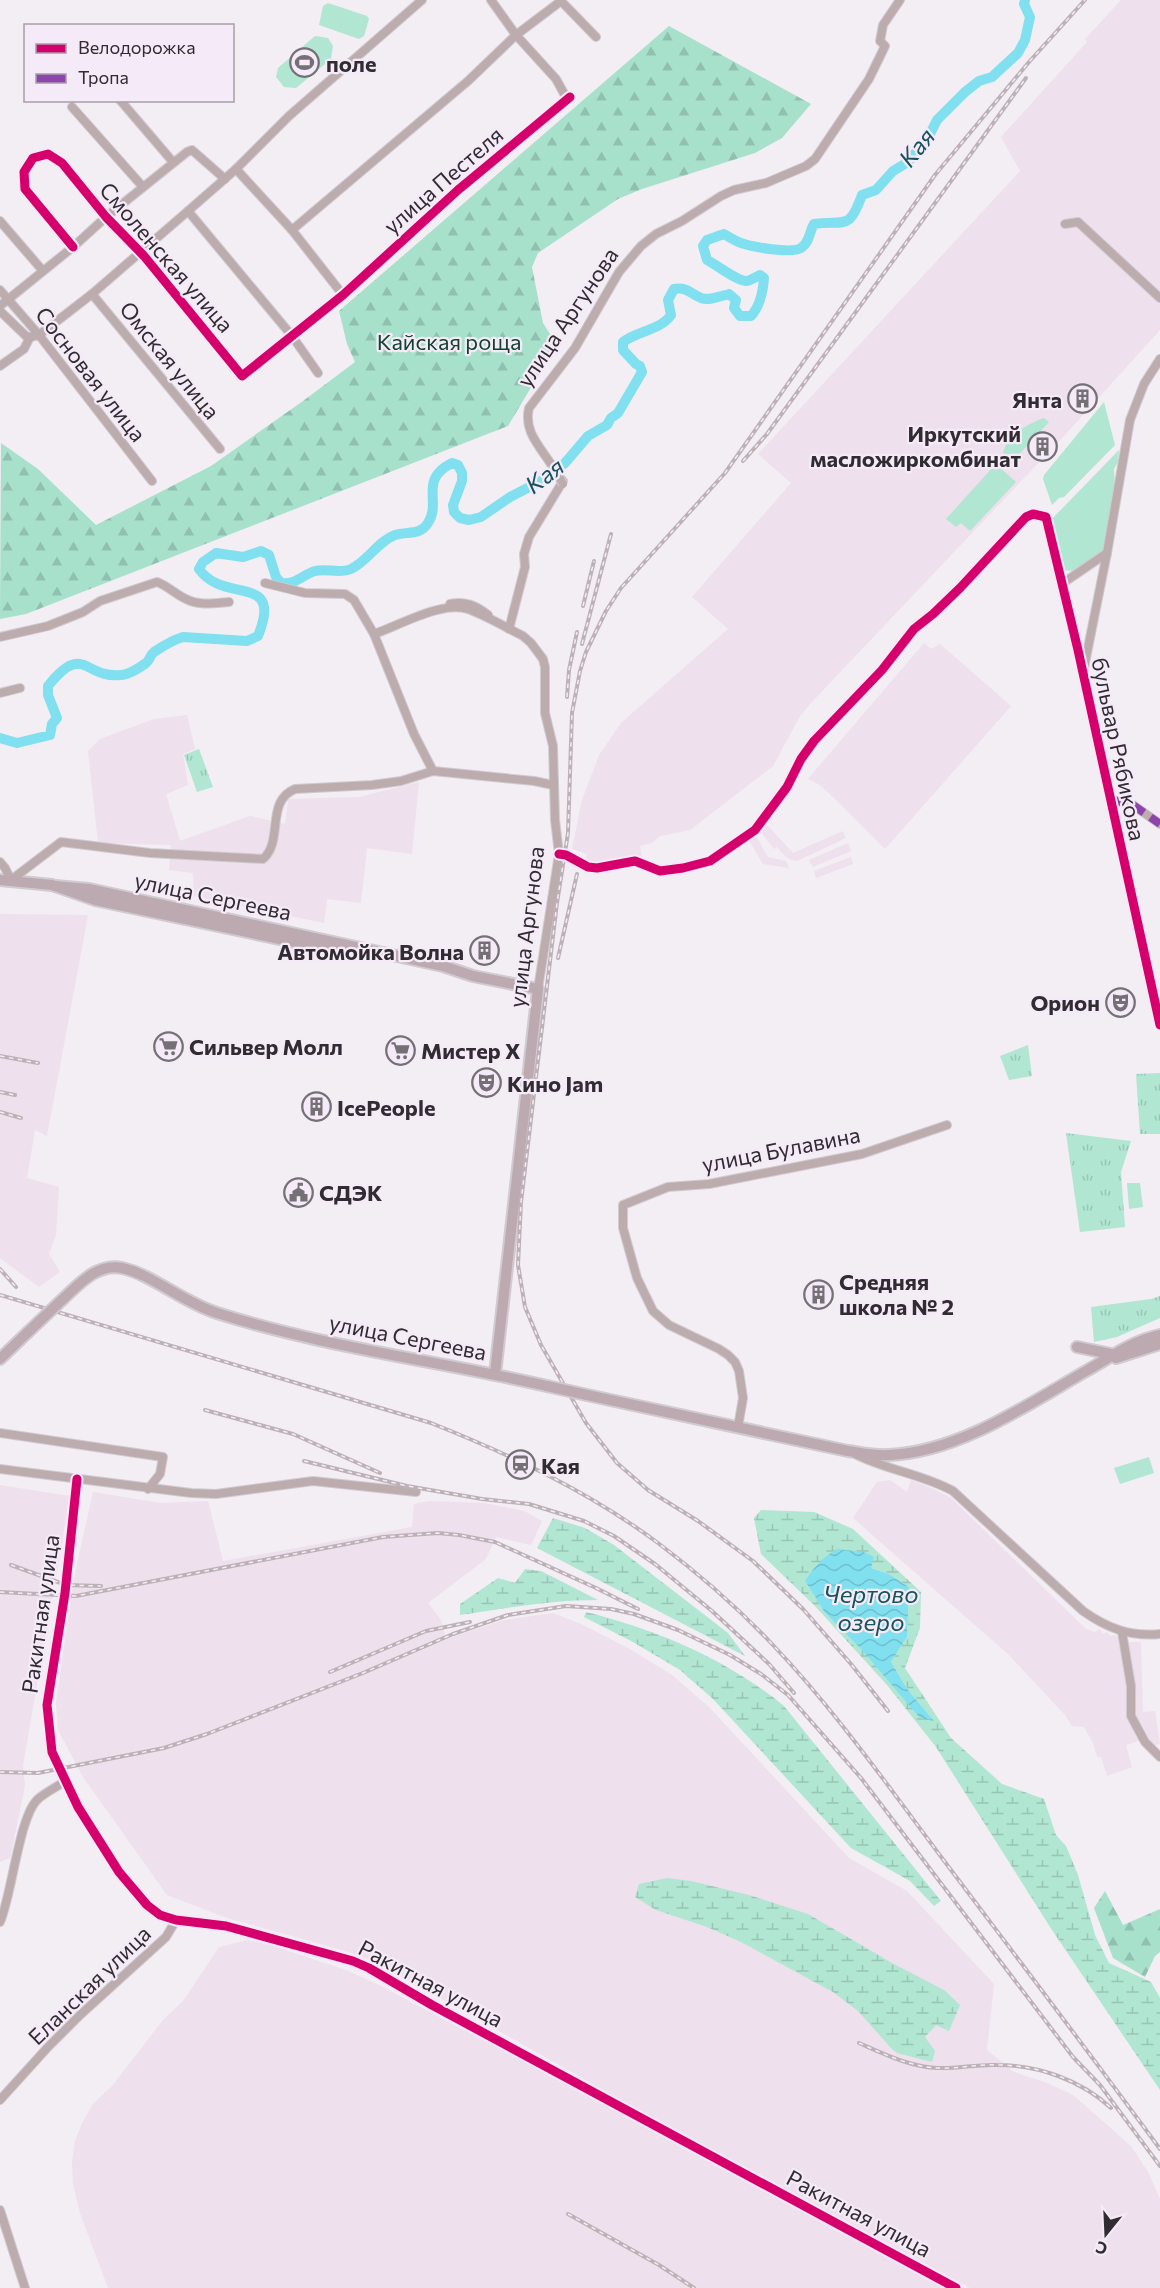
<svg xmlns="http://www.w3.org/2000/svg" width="1160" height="2288" font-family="Commissioner,sans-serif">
<defs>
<pattern id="forest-firs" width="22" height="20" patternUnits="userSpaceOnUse" patternTransform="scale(1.5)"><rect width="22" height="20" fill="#a7e1cc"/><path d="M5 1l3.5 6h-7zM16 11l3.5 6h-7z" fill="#90c1b0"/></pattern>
<pattern id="wetland-marsh" width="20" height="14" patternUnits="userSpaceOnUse" patternTransform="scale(1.5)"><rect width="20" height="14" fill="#b0e6d2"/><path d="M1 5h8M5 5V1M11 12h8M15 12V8" fill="none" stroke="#98c5b5"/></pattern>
<pattern id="park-tufts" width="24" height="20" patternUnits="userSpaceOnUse" patternTransform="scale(1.5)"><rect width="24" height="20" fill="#b0e6d2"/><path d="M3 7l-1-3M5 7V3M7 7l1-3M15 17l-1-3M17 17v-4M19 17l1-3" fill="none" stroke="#98c5b5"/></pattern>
<pattern id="water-waves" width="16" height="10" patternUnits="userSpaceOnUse" patternTransform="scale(1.5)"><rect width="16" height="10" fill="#80e0ef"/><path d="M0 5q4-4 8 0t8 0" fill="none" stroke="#6fc0cd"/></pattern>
</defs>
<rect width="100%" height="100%" fill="#f3edf4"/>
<g fill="#eee0ec">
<path d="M1121 0H1160V330L1063 437 810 704 800 716 773 766 690 830 660 836 652 843 640 846 642 856 596 865 585 862 587 854 572 849 582 800 599 755 621 723 728 629 692 597 791 483 758 454 1020 171 1001 137 1087 42 1085 39Z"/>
<path d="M924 643 931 649 940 644 1011 706 885 849 834 798 820 785 808 779Z"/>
<path d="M187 715 195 749 183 754 188 785 166 794 180 841 250 816 285 824 288 799 359 797 419 782 412 854 367 848 361 903 327 899 324 923 194 896 193 873 169 870 171 845 98 843 88 751 100 739 154 719Z"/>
<path d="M767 825 793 853 843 831 846 838 797 861 791 860 785 856 777 847 774 849 760 831Z"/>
<path d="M755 834 768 857 786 861 789 868 763 864 748 839Z"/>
<path d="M848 843 851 851 813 867 809 860Z"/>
<path d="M851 857 853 864 816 878 814 871Z"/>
<path d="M0 914 88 915 47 1136 35 1130 27 1178 59 1187 56 1235 49 1254 60 1272 39 1287 0 1258Z"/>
<path d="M890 1480 907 1492 911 1480 925 1485 951 1498 1086 1629 1095 1632 1100 1629 1103 1634 1107 1632 1110 1636 1114 1635 1128 1642H1141L1143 1712 1155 1711 1160 1744 1145 1748 1141 1740 1126 1745 1132 1767 1107 1776 1101 1757H1097L1093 1743 1084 1727 1072 1726 1065 1715 1009 1655 853 1518 877 1482Z"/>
<path d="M0 1485 70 1496 23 1765 25 1786 10 1858 0 1862Z"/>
<path d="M93 1492 160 1503 208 1501 223 1561 412 1527 414 1504 429 1501 484 1503 524 1511 542 1521 531 1545 496 1537 486 1559 428 1603 441 1620 446 1639 504 1620 553 1613 581 1624 628 1648 672 1675 709 1707 849 1858 907 1891 994 1984 987 2050 1014 2072 1047 2083 1073 2095 1131 2146 1148 2172 1160 2199V2288H970L630 2105 382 1965 349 1952 227 1918 167 1895 83 1777 58 1730 56 1703 73 1583Z"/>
<path d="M248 1940 270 1945 346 1970 377 1984 624 2114 945 2288H108L80 2213 73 2184 72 2161 75 2141 82 2123 93 2104 112 2086 163 2020 183 2001 219 1947Z"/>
</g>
<g fill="#b0e6d2">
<path d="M328 3 367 16 369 19 364 36 359 39 319 25 323 6Z"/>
<path d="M315 36 328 38 333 46 331 59 296 88 284 87 276 77 278 68Z"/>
<path d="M1104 402 1115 445 1064 497 1059 498 1052 505 1043 479 1044 475Z"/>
<path d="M1044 418 1049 422 1012 462 1003 453C1007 435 1027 424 1044 418Z"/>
<path d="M1119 450 1118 462 1114 469 1115 486 1105 551 1075 571 1062 570 1051 520Z"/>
<path d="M994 466H998L1016 482 970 531 961 523 956 527 946 519Z"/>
<path d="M1127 1183H1140L1143 1207 1129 1209Z"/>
<path d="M1149 1457 1154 1473 1120 1484 1114 1468Z"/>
</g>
<g fill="url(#forest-firs)">
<path d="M669 26 811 104 782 138 755 153 642 189 618 199 538 253 532 267 543 323 552 337 551 354 508 426 26 614 0 619 1 443 38 469 96 525 211 466 303 401 355 362 347 344 339 311Z"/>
<path d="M1105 1891 1123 1925 1160 1909V1952L1155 1956 1145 1977 1113 1958 1094 1908Z"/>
</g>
<g fill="url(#wetland-marsh)" fill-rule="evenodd">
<path d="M761 1510 814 1512 853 1529 921 1592 920 1628 905 1668 951 1738 1002 1784 1044 1799 1056 1835 1066 1846 1078 1875 1095 1935 1109 1963 1151 1982 1160 1998V2090L1052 1930 936 1747 887 1685 815 1606 761 1554 754 1518ZM871 1568 889 1574 909 1587 907 1637 891 1662 908 1690 933 1720 825 1613 805 1581Z"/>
<path d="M553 1518 585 1528 614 1545 728 1633 745 1656 537 1548Z"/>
<path d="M525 1569 541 1571 598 1600C551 1600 507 1608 460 1615V1604L498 1578 515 1583Z"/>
<path d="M586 1612C658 1630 726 1659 784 1706L941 1901 934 1906 910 1881 851 1848 713 1699 680 1670 633 1642 584 1617Z"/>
<path d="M667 1878 691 1881 749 1895 808 1914 892 1963 944 1990 960 2005 949 2031 936 2025 925 2037 935 2051 932 2062 897 2053 890 2047 858 2011 833 1992 741 1942 707 1927 656 1910 635 1897 639 1884Z"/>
</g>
<g fill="url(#park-tufts)">
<path d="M199 749 213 787 197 792 184 755Z"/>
<path d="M1028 1045 1032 1076 1009 1080 1000 1056Z"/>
<path d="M1160 1073V1134H1140L1136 1074Z"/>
<path d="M1066 1133 1131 1141 1121 1172 1125 1227 1080 1232Z"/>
<path d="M1160 1296V1318L1117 1337 1094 1342 1091 1307 1151 1299Z"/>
</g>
<path fill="url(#water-waves)" d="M837 1549 864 1552 874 1557 871 1568 889 1574 909 1587 907 1637 891 1662 908 1690 934 1721 920 1718 862 1650 825 1613 805 1581C814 1567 823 1557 837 1549Z"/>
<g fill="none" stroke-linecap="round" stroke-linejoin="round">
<path stroke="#80e0ef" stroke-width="10" d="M0 738 17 743 50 735 52 724 57 718 48 695V686C84 641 84 679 121 675 128 675 141 667 146 663 150 660 150 655 154 652 163 646 173 640 183 637L247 641 258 636C284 572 224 605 199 569L203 562 216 553 243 557 261 551 269 555 276 577 281 583C296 585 302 575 315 571 327 568 339 574 351 569 368 561 378 541 395 535 408 531 420 536 428 523 442 502 418 480 452 463L458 465 462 473V481L453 505 454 512 460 518 469 520 481 517 510 497 541 481 565 463 588 436 607 425 611 418 618 413 642 372 640 366 636 364 623 350V342C637 331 661 330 671 315L668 300 674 289C688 287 689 293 701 298 709 301 721 296 729 294L736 300 734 308 740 316H751C760 306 763 292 764 278L760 275C756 277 750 281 746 281 737 281 717 265 707 260L703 246 707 240 724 234C729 237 735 241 741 243 753 247 791 254 801 248 810 242 809 232 814 224 846 220 849 231 862 195L876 190 893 171 908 162 929 136 937 120 965 92 979 81 992 77 1018 53 1025 40 1030 17 1024 4 1025 0"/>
<defs>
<g id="minor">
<path d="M491 0 516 35 556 79 567 99"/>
<path d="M560 0 596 37"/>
<path d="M120 100 173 162"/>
<path d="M72 107 143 187"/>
<path d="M236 169 292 230 343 295"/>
<path d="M188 211 292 336 318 373"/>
<path d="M0 221 43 271"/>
<path d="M1065 224 1078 222 1160 298"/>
<path d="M292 230 468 81 516 35 561 1"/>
<path d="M73 247 25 189 24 172 33 158 48 154 62 163 106 217 144 256 242 376 343 295 458 190 570 97"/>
<path d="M0 290 39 335 152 481"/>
<path d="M92 294 220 449"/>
<path d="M0 306 73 247 106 217 187 152 192 150 225 179"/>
<path d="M0 311 26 336 30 337"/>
<path d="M30 337 39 335 92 294 188 211 236 169 289 116 422 0"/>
<path d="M0 366 24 349 30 337"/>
<path d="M554 469C542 448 523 433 529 408L575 348 619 272 641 246 656 234 682 221 721 196 734 190 766 183 806 166 815 159 869 79 885 46 880 41 883 25 900 0"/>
<path d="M265 583 305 593 345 594 354 600 374 634 414 734 433 771"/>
<path d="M1063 583 1107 553"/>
<path d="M450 604C465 601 475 605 488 615"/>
<path d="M509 629 525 567 524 554 529 537 563 481 561 479"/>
<path d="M374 634C398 626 443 600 468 609 487 616 505 627 523 636L531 643 543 659 545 667V713L553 746 555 820 559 854 538 989"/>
<path d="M0 637 48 626 83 612 100 601 157 582C168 586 175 594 186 599 199 606 216 603 229 602"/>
<path d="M1084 668 1107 553 1130 420 1144 384 1160 359"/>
<path d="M0 693 20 688"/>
<path d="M1109 799 1133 805 1160 824"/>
<path d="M559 854 566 855 588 867 597 868 635 861 660 871 683 868 710 861 755 830 787 787 801 759 814 741 882 670 914 629 933 614 960 588 1026 517 1033 514 1046 517 1078 650 1160 1025"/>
<path d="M0 862 5 868 11 880 61 842 150 853 263 859C284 841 265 801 295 789L372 785 401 781 433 771 534 781 553 785"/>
<path d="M738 1427 743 1398 739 1371 735 1362 728 1355 719 1349 669 1325 653 1311 637 1278 623 1228V1205L668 1187 709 1184 862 1154 947 1125"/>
<path d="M0 1433 163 1457 160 1474 148 1489"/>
<path d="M855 1454C886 1470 922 1474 953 1491L1083 1611C1107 1628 1130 1637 1160 1634"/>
<path d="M0 1469 191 1493 216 1494 313 1481 416 1492"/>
<path d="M77 1479 65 1593 47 1705 52 1752 78 1807 119 1872 147 1905 160 1915 176 1920 226 1926 353 1961 369 1968 432 2005 956 2288"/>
<path d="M1122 1632 1131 1686V1716L1145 1742 1160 1757"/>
<path d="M0 1922C12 1895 19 1816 38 1799 46 1792 57 1787 65 1781"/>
<path d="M0 2100 48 2047 80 2015 166 1937 176 1920"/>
<path d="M0 2210 25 2288"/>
</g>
<g id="major">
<path d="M0 880 52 885 95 900 332 950"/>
<path d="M55 886 89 889 443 966 473 976 538 989 495 1374"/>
<path d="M64 1298C80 1283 98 1263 122 1268 151 1274 184 1303 217 1313 324 1347 438 1361 547 1386"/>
<path d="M1077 1347 1111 1354"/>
<path d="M1116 1358 1160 1344"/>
<path d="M0 1359 27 1333"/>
<path d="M587 1395 848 1451C862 1453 875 1456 889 1455 959 1452 1027 1405 1086 1371 1111 1357 1132 1341 1160 1335"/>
</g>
</defs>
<use href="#minor" stroke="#cfcbd0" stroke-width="10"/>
<use href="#major" stroke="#cfcbd0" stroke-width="14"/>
<use href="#minor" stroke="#bdacae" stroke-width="8"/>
<use href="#major" stroke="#bda9b0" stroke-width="10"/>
<defs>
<g id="rail">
<path d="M743 461 767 434 1026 78"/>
<path d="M583 606 594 561"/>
<path d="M582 644 611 534"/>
<path d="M567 697 569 670 577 632"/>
<path d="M558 958 577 874"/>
<path d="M0 1056 38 1063"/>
<path d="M0 1092 15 1095"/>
<path d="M0 1112 21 1118"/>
<path d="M0 1269 16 1287"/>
<path d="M0 1295 431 1423C511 1455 588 1491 658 1543 698 1573 737 1607 772 1644 835 1710 888 1786 942 1858 1015 1955 1088 2051 1160 2149"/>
<path d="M205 1410 293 1434 380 1473"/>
<path d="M304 1461 407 1486 482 1499 529 1504 584 1521 614 1536 655 1564 712 1611 769 1664 794 1693"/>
<path d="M11 1565 66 1585 101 1586"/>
<path d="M0 1592 76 1596 383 1537 438 1533 459 1535 495 1542 596 1588 638 1609"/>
<path d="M330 1672 426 1631 470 1622"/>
<path d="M888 1711 851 1664 803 1609 753 1561 698 1521 648 1490 617 1463 586 1423 541 1345 525 1307 518 1265 521 1202 557 903 568 833 572 713 580 671 586 652 606 611 621 588 725 473 935 175 1029 62 1085 0"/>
<path d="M0 1772 38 1773 164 1748 207 1734 363 1673 453 1634 508 1615 566 1606 611 1609 634 1614 678 1630 730 1655 761 1674 788 1695 861 1778 1073 2057 1100 2085 1160 2166"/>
<path d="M859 2043C884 2054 910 2067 938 2068 957 2069 977 2064 997 2065 1038 2065 1081 2080 1111 2108"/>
<path d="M568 2214 659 2265 694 2288"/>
</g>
</defs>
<use href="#rail" stroke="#bcb2b6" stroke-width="4"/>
<use href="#rail" stroke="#f5eaf7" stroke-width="1.5" stroke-dasharray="4.5" stroke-linecap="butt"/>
<defs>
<path id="minor-bridge" d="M552 464 563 484"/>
<g id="major-bridge">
<path d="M27 1333 64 1298"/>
<path d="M547 1386 587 1395"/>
</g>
</defs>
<use href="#minor-bridge" stroke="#cfcbd0" stroke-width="10" stroke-linecap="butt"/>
<use href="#major-bridge" stroke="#cfcbd0" stroke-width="14" stroke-linecap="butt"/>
<use href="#minor-bridge" stroke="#bdacae" stroke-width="8"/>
<use href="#major-bridge" stroke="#bda9b0" stroke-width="10"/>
<path stroke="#8e44ad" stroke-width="8" stroke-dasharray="15 8" stroke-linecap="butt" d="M1109 799 1133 805 1160 824"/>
<defs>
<g id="cycleway">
<path d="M73 247 25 189 24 172 33 158 48 154 62 163 106 217 144 256 242 376 343 295 458 190 570 97"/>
<path d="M559 854 566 855 588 867 597 868 635 861 660 871 683 868 710 861 755 830 787 787 801 759 814 741 882 670 914 629 933 614 960 588 1026 517 1033 514 1046 517 1078 650 1160 1025"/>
<path d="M77 1479 65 1593 47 1705 52 1752 78 1807 119 1872 147 1905 160 1915 176 1920 226 1926 353 1961 369 1968 432 2005 956 2288"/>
</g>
</defs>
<use href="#cycleway" stroke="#f5eaf7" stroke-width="13"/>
<use href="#cycleway" stroke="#d6006c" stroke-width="9"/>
</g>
<defs>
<symbol id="stadium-ring" viewBox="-11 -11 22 22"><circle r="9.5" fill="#f5eaf7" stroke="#747075" stroke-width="1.5"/><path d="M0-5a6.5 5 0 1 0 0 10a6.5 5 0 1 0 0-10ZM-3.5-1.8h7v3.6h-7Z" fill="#747075"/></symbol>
<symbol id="building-ring" viewBox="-11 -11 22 22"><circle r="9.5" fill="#f5eaf7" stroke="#747075" stroke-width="1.5"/><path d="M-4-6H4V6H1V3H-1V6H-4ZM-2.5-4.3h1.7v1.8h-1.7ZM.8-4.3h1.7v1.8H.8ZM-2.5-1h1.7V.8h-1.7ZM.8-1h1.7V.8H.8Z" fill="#747075"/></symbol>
<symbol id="theatre-ring" viewBox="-11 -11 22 22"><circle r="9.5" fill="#f5eaf7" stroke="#747075" stroke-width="1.5"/><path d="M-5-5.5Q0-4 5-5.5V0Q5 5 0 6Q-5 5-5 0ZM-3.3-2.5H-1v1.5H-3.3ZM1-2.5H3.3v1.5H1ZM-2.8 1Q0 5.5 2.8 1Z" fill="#747075"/></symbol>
<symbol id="supermarket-ring" viewBox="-11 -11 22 22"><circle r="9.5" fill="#f5eaf7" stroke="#747075" stroke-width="1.5"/><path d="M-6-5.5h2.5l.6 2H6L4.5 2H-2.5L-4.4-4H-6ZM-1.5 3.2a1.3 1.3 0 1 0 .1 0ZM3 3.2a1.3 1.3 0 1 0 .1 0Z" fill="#747075"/></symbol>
<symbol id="civic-ring" viewBox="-11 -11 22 22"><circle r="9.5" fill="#f5eaf7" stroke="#747075" stroke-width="1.5"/><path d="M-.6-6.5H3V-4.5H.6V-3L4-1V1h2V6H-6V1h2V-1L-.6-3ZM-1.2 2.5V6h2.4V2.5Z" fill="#747075"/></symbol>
<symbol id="station-ring" viewBox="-11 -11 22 22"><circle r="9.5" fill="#f5eaf7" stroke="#747075" stroke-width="1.5"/><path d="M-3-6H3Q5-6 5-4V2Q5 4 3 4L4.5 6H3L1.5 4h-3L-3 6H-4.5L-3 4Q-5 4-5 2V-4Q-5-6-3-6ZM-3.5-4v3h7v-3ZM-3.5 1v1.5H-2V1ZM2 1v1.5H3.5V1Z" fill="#747075"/></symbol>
</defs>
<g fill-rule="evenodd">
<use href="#stadium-ring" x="288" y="46" width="33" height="33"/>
<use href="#building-ring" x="1066" y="382" width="33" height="33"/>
<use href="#building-ring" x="1026" y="430" width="33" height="33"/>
<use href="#building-ring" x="468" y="934" width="33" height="33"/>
<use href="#theatre-ring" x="1104" y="986" width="33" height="33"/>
<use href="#supermarket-ring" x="152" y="1030" width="33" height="33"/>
<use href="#supermarket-ring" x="384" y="1034" width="33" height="33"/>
<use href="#theatre-ring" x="470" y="1066" width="33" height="33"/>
<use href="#building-ring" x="300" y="1090" width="33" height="33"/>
<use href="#civic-ring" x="282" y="1176" width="33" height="33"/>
<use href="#building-ring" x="802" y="1278" width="33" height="33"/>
<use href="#station-ring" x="504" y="1448" width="33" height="33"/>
</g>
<g text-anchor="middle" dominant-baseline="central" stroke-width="4.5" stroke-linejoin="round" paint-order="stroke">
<g font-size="22" font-weight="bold" fill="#302c31" stroke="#f5eaf7" text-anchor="start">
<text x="326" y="63">поле</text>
<text x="1062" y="399" text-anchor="end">Янта</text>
<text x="1021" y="433" text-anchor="end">Иркутский<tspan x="1021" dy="25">масложиркомбинат</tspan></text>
<text x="464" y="951" text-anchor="end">Автомойка Волна</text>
<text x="1100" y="1002" text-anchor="end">Орион</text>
<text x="189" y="1046">Сильвер Молл</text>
<text x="421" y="1050">Мистер Х</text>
<text x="507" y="1083">Кино Jam</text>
<text x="337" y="1107">IcePeople</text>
<text x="319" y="1192">СДЭК</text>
<text x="839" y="1281">Средняя<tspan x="839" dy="25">школа № 2</tspan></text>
<text x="541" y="1465">Кая</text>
</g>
<g font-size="22" fill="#302c31" stroke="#f5eaf7">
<text transform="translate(443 180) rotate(-41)">улица Пестеля</text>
<text transform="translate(167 257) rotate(49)">Смоленская улица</text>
<text transform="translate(567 317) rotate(-56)">улица Аргунова</text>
<text transform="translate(170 360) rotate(51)">Омская улица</text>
<text transform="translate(91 374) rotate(52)">Сосновая улица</text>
<text transform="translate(1119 749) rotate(78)">бульвар Рябикова</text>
<text transform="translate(213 896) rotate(12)">улица Сергеева</text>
<text transform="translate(526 927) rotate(-83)">улица Аргунова</text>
<text transform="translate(781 1149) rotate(-11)">улица Булавина</text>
<text transform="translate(408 1337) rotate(11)">улица Сергеева</text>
<text transform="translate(40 1614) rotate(-82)">Ракитная улица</text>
<text transform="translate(431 1983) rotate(28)">Ракитная улица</text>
<text transform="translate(89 1985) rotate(-44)">Еланская улица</text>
<text transform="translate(859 2213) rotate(28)">Ракитная улица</text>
</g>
<g font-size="22" fill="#124230" stroke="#f5eaf7">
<text x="449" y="341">Кайская роща</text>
</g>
<g font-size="24" font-style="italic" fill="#17535b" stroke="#f5eaf7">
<text transform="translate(916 147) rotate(-51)">Кая</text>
<text transform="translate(544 475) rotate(-37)">Кая</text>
<text x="871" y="1593">Чертово<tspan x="871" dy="28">озеро</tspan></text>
</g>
</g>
<rect x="24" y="24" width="210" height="78" fill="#f5eaf7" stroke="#a69ea8" stroke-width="1.5"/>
<rect x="36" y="44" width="30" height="9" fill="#d6006c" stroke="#a69ea8" stroke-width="1.5"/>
<text x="78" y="54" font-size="18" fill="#302c31">Велодорожка</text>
<rect x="36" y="74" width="30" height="9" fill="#8e44ad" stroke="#a69ea8" stroke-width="1.5"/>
<text x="78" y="84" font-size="18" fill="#302c31">Тропа</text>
<g transform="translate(1106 2234) rotate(198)" stroke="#f5eaf7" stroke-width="4.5" paint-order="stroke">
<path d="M0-4.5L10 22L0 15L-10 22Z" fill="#302c31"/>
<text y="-9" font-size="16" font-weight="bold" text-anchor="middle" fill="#302c31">С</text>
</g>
</svg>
